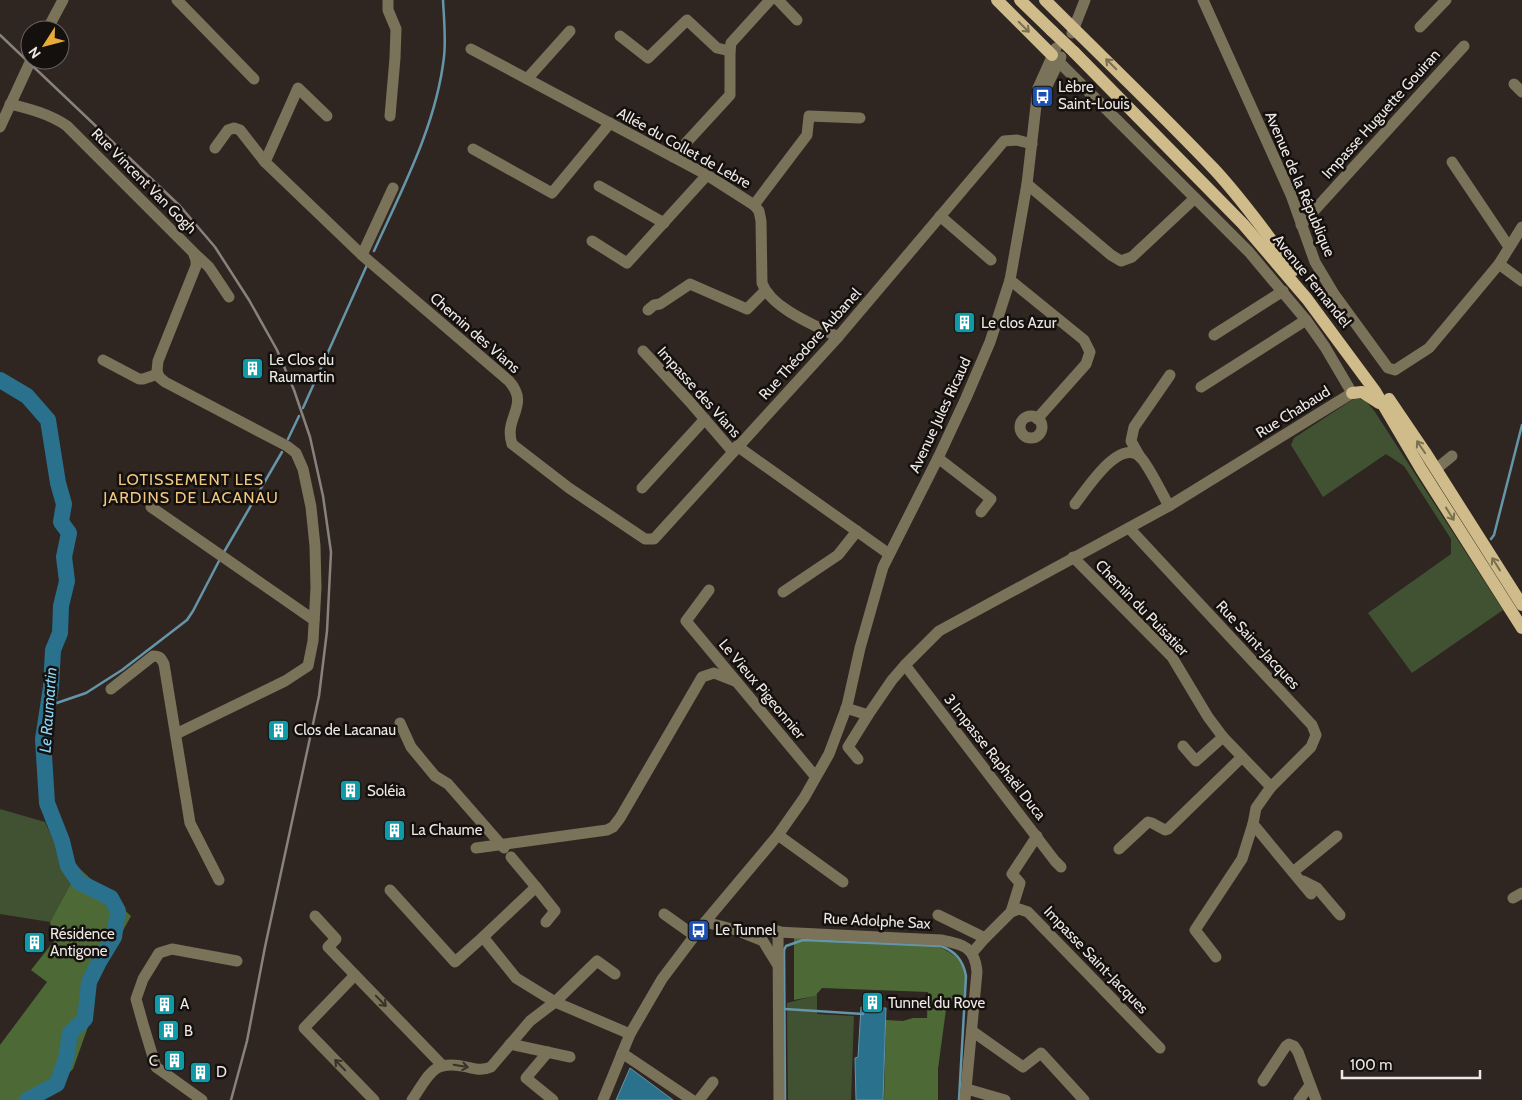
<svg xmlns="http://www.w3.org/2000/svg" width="1522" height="1100" font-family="Cabin,sans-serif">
<rect width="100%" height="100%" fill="#2f2621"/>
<g fill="#405232">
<path d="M1355 398 1365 400 1375 412 1503 610 1412 673 1368 613 1451 554V539L1404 466 1386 454 1323 497 1291 445 1294 438Z"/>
<path d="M0 809 45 822 72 881 50 922 0 914Z"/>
<path d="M817 993V1014L854 1016 851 1100H788L787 1003 814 996Z"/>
</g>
<g fill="#4d6936">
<path d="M79 868 131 916 95 981 89 1024 73 1069 42 1100H0V1045L47 982 31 970 54 941 50 922Z"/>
<path d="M794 933 938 946C970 963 966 966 966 1000L947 1002 938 1069V1100H884L886 1020 903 1021 913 1018H927L928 992 822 988 815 996 794 1000Z"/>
</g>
<g fill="#2a718e" stroke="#6595a8">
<path d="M861 1007 886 1008 883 1100H856L855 1058 858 1057Z"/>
<path d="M630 1068 673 1100H616Z"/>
</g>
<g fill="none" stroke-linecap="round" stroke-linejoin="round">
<g stroke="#6595a8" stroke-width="2.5">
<path d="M374 251C402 189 436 126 444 57 446 39 444 19 443 0"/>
<path d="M303 408 367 265"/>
<path d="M288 439 299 416"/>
<path d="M1491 539 1494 535 1522 425"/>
<path d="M224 552 282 452"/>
<path d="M48 706 86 693 122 670 187 620 193 611 220 559"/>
<path d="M785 1009 863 1014"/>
<path d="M785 1100 784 950 786 946 803 940 941 946C956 952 963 960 966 976L959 1100"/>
</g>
<path stroke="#2a718e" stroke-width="16" d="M0 380 27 396 48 420 58 483 64 504 61 522 69 533 64 557 67 581 61 606 60 633 53 650 51 687 43 739 47 803 62 841 68 866 79 882 111 898 118 911 114 937 100 960 89 982 85 1019 70 1033 66 1059 57 1084 27 1100"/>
<g stroke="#7b725a" stroke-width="11">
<path d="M177 0 254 79"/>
<path d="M388 0V10L396 29 395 58 390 116"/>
<path d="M778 0 797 20"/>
<path d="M1203 0 1291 195 1315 262 1334 294 1388 368 1395 370 1429 348 1499 264 1522 227"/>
<path d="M1420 27 1446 0"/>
<path d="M47 30 63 0"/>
<path d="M1072 33 1085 0"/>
<path d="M620 36 648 58 687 20 717 48 730 51 731 43 770 0"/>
<path d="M471 49 707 175 754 205 759 211 761 221 762 283C771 308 814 325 838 337"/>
<path d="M527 79 570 31"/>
<path d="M1514 84 1522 92"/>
<path d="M1043 94 1061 57"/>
<path d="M10 104C30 109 50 114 67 126L193 252 196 260V266L158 361 157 371 159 377 165 382 287 446 296 453 303 469 311 507 315 546 316 588 313 641 308 666 285 681 176 734"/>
<path d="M327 116 298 88 265 162 362 255 509 381C531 406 503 417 512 444L569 488 645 539H654L838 337 1004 141 1017 140 1032 144"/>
<path d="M0 127 31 60"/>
<path d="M215 148 228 130 234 128 240 130 265 162"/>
<path d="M473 149 552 193 610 123"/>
<path d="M673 157 730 95V51"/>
<path d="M1452 162 1509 247"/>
<path d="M1027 184 1111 255 1121 261 1132 257 1195 198"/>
<path d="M599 186 664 223"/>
<path d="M754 205 807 135 809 116 860 118"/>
<path d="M940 216 991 260"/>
<path d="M1301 225 1464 46"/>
<path d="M592 241 627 263 707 175"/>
<path d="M194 253 209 267 229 297"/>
<path d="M362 255 393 188"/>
<path d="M1499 264 1522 281"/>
<path d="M1010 280 1084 340 1090 352 1086 364 1037 419"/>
<path d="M648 310 654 305 660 304 690 284 747 309 765 291"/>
<path d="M1214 335 1283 291"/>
<path d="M643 351 690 402 733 452"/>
<path d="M103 360 139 379H143L158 374"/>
<path d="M1201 387 1306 320"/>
<circle cx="1031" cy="427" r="11"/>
<path d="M737 446 889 554"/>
<path d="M1140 457 1131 441 1134 427 1170 375"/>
<path d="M938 458 991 499 981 512"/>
<path d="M1436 469 1452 456"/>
<path d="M642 488 705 419"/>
<path d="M1075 504C1087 489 1121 434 1142 459 1152 472 1161 492 1169 506"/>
<path d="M151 507 314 620"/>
<path d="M1129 528 1312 725 1316 735 1311 747 1271 787 1256 808 1253 824 1311 894"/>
<path d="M1073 557 1172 657 1208 717 1223 737 1271 787"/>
<path d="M709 590 686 621 815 776"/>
<path d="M783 592 838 555 857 531"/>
<path d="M905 665 1055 861 1061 867"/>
<path d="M111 689 153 656C160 656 161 658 164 664L190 823 219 880"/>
<path d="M846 708 868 715 892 680 905 665 939 631 1169 506 1352 393 1325 347 1306 320 1249 252 1052 55"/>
<path d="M400 723 411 747 435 776 448 784 504 848"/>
<path d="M1183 746 1196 761 1223 737"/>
<path d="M858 759 848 747 868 715"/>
<path d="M778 835 843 882"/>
<path d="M476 848 607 830 613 827 620 818 702 677 714 673 737 682"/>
<path d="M1119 849 1148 822 1152 823 1165 830 1168 829 1242 757"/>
<path d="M511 857 536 887"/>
<path d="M1293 872 1337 836"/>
<path d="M1303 881 1317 888 1340 915"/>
<path d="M390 890 455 962 483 937"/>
<path d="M1513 898 1522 893"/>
<path d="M1011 912 1020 883 1012 874 1037 836"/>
<path d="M664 914 695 936"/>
<path d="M938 915 985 938 972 953"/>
<path d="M315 916 336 939 328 947 355 975"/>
<path d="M546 922 555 911 536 887 483 937 516 978 555 1002 630 1034"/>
<path d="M705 922 736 930 941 940C963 944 975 947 977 972L965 1100"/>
<path d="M778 931 779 1100"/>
<path d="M743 933 763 941 777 964"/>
<path d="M985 938 1011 912 1019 909 1028 912 1160 1048"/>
<path d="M1216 957 1195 930 1242 859 1253 824"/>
<path d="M972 1031 1023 1067 1041 1053 1084 1100"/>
<path d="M510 1044 570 1057"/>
<path d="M548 1052 526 1078 553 1100"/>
<path d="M622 1053 692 1100"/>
<path d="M1263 1081 1286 1046 1289 1044 1294 1046 1298 1052 1316 1100"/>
<path d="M967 1089 1005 1100"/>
<path d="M202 1100 156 1067 143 1024 136 999 143 979 159 953 172 949 237 961"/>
<path d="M374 1100 304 1028 355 975 442 1065"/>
<path d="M412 1100C430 1074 432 1059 467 1067 476 1069 482 1071 491 1067L530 1021 555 1002 597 961 615 974"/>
<path d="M603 1100 630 1034 662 979 705 922 778 835 804 798 829 754 847 706 860 648 883 567 938 458 966 398 990 342 1010 280 1027 184 1038 88 1056 48"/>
<path d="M699 1100 713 1082"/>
<path d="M1299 1100 1310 1085"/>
</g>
<g stroke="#cfbc8a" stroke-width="12">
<path d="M997 0 1052 55"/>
<path d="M1020 0 1052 31"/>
<path d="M1045 0C1101 56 1159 111 1214 169 1243 200 1268 236 1294 270"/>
<path d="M1074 52 1243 224 1307 299 1375 391 1421 469 1522 628"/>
<path d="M1352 393 1362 392 1379 403"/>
<path d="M1389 399 1425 452 1522 605"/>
</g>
<path stroke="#88817c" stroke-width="2.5" d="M0 35 180 206 215 247 249 300 277 350 294 390 310 437 323 496 331 552 327 631 319 696 265 947 247 1041 231 1100"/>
<path stroke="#cfbc8a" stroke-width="12" d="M1052 31 1074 52"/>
</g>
<defs><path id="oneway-shaft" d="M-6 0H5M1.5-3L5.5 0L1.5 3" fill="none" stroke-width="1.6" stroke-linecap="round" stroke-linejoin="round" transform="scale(1.25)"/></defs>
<g stroke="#7b6f52">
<use href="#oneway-shaft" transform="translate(1024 27) rotate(45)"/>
<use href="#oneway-shaft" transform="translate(1111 64) rotate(-135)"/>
<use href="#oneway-shaft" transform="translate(1421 447) rotate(-124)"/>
<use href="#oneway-shaft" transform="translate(1450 514) rotate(58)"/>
<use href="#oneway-shaft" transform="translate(1496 564) rotate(-122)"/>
</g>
<g stroke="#383229">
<use href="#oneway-shaft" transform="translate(381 1001) rotate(46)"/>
<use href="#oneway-shaft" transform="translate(340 1065) rotate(-134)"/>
<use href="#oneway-shaft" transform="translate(461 1066) rotate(10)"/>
</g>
<defs>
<symbol id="bus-square" viewBox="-11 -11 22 22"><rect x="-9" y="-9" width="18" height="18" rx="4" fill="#1a4fb4" stroke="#14100e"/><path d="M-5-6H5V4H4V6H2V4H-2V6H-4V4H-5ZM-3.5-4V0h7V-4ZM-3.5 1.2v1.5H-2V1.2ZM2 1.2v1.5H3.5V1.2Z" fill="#fff"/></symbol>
<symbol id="building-square" viewBox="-11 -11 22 22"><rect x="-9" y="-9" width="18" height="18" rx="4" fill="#0f9aa8" stroke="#14100e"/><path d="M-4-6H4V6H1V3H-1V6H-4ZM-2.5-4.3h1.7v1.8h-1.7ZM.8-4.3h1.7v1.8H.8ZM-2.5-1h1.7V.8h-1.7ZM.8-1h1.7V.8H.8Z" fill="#fff"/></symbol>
</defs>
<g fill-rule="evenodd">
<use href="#bus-square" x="1030" y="84" width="25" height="25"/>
<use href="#building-square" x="952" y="310" width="25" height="25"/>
<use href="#building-square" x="240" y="356" width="25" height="25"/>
<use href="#building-square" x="266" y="718" width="25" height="25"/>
<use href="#building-square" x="338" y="778" width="25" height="25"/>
<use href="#building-square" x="382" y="818" width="25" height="25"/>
<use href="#bus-square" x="686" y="918" width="25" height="25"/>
<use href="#building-square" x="22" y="930" width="25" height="25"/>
<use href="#building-square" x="860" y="990" width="25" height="25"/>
<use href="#building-square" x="152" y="992" width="25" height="25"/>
<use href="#building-square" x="156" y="1018" width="25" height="25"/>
<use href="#building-square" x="162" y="1048" width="25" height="25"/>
<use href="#building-square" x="188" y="1060" width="25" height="25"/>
</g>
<g text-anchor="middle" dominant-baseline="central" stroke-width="5" stroke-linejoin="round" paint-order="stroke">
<g font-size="15" fill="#eee8e5" stroke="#14100e" text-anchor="start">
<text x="1058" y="87">Lèbre<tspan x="1058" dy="17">Saint-Louis</tspan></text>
<text x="981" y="323">Le clos Azur</text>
<text x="269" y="360">Le Clos du<tspan x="269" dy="17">Raumartin</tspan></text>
<text x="294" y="730">Clos de Lacanau</text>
<text x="367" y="791">Soléia</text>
<text x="411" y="830">La Chaume</text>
<text x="715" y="930">Le Tunnel</text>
<text x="50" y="934">Résidence<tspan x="50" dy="17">Antigone</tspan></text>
<text x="888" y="1003">Tunnel du Rove</text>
<text x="180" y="1004">A</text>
<text x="184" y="1031">B</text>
<text x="158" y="1061" text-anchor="end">C</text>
<text x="216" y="1072">D</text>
</g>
<g font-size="15" fill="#eee8e5" stroke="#14100e">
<text transform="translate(1381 114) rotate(-48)">Impasse Huguette Gouiran</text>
<text transform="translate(684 148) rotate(29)">Allée du Collet de Lebre</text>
<text transform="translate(144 181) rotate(45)">Rue Vincent Van Gogh</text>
<text transform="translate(1300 184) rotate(67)">Avenue de la République</text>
<text transform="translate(1312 281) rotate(51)">Avenue Fernandel</text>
<text transform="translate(475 333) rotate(41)">Chemin des Vians</text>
<text transform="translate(810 344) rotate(-48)">Rue Théodore Aubanel</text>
<text transform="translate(699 392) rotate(48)">Impasse des Vians</text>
<text transform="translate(1293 412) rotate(-32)">Rue Chabaud</text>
<text transform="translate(940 415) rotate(-65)">Avenue Jules Ricaud</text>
<text transform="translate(1142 608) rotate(46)">Chemin du Puisatier</text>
<text transform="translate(1258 645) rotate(47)">Rue Saint-Jacques</text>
<text transform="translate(762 689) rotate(50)">Le Vieux Pigeonnier</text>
<text transform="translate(995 757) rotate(52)">3 Impasse Raphaël Duca</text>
<text transform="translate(877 921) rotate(3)">Rue Adolphe Sax</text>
<text transform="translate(1096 960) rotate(46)">Impasse Saint-Jacques</text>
</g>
<g font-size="16" letter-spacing="1" fill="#f1c781" stroke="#14100e">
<text x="191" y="479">LOTISSEMENT LES<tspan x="191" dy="18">JARDINS DE LACANAU</tspan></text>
</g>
<g font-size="16" font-style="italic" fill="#8ad6f9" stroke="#14100e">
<text transform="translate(48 710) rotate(-86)">Le Raumartin</text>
</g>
</g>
<g transform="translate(45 45) rotate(234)"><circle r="24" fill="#14100e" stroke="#6b6664"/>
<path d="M0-4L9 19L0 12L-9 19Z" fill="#e8ab37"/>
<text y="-8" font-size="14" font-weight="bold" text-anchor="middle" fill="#eee8e5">N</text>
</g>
<path d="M1342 1070v8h138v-8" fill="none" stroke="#eee8e5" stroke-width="2.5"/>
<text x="1350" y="1070" font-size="15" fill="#eee8e5" stroke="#14100e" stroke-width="4" paint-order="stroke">100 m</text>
</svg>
